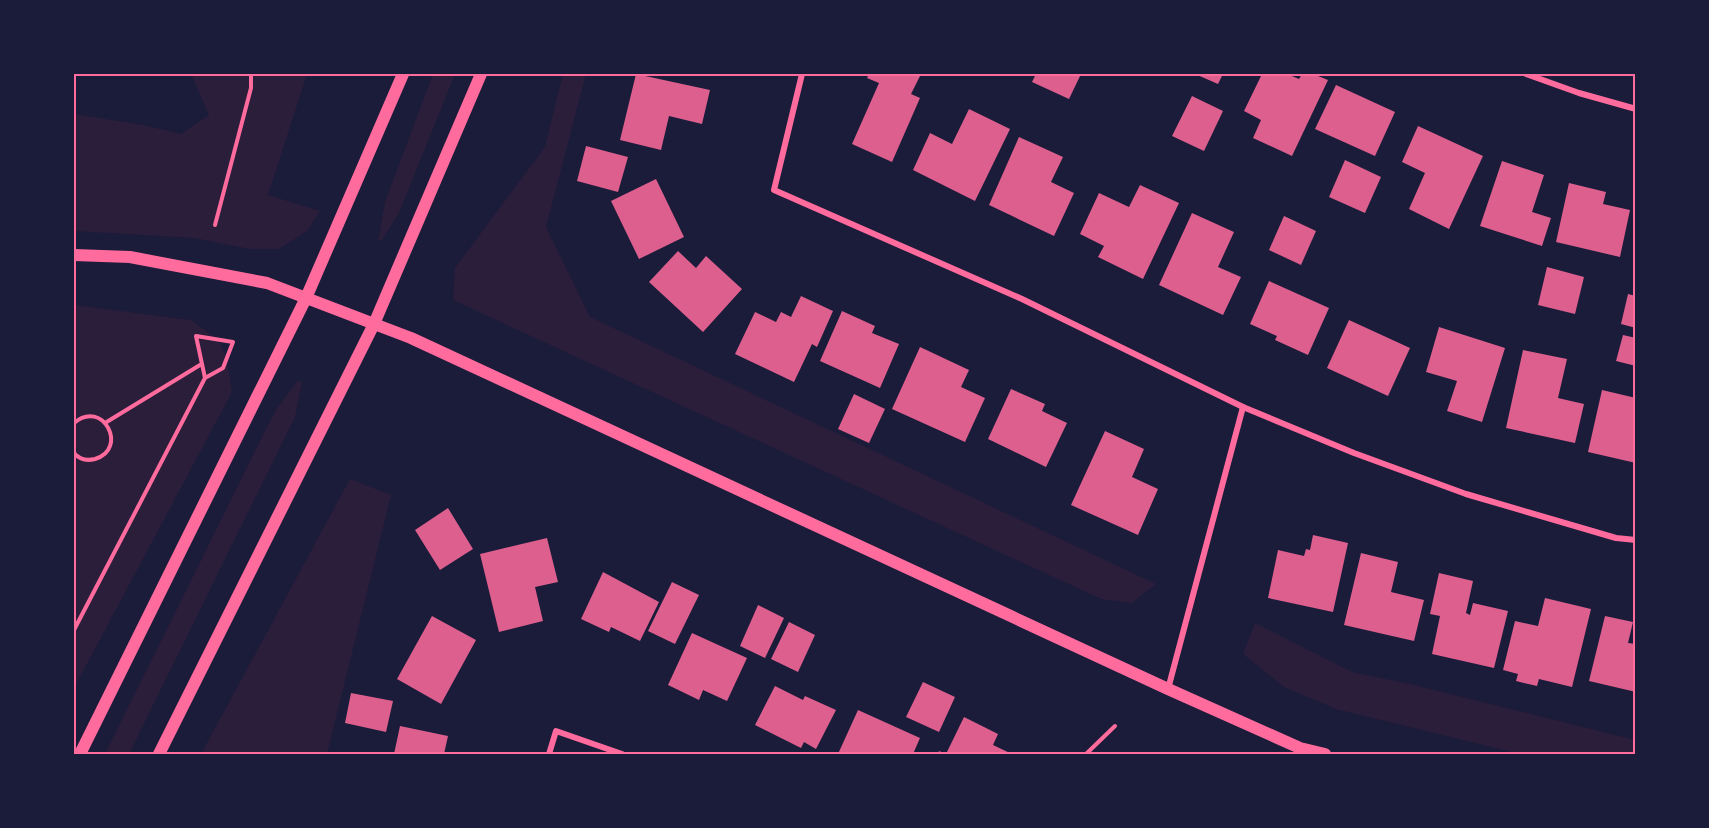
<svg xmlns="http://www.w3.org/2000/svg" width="1709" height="828" font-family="Overpass,sans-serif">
<rect width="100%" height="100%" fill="#1b1b3a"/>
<g fill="#2a1e3b">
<path d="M191 74H307L268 195 320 211 307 231 279 249H250L194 238 74 231V114L143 125 181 134 209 115Z"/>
<path d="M433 74H455L399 213 382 240 378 241 385 202Z"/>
<path d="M563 74H586L546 227 590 317 1156 584 1132 603 1101 599 453 300 455 268 545 147Z"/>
<path d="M74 305 191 320 218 340 226 355 232 392 74 688Z"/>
<path d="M298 380 302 383 295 417 129 754H105L263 435 276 410Z"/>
<path d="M350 479 391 495 327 754H201Z"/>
<path d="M1255 623 1352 672 1410 684 1635 740V754H1520L1336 709 1284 687 1243 654Z"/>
</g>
<g fill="#dd5f8e">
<path d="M636 74 710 90 702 124 669 116 661 150 620 140Z"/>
<path d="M869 74H921L911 94 920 98 892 162 852 144 879 83 867 78Z"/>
<path d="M1036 74H1081L1069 99 1032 82Z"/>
<path d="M1195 74H1223L1218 84Z"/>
<path d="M1262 74H1287L1299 79 1302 74H1313L1328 80 1292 156 1253 138 1261 120 1244 111Z"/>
<path d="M1336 85 1395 112 1375 156 1315 129Z"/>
<path d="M1192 96 1223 111 1204 151 1172 136Z"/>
<path d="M969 109 1010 129 975 201 913 170 930 133 952 144Z"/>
<path d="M1418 126 1483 156 1449 229 1409 209 1425 173 1402 162Z"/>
<path d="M1019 137 1063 157 1051 182 1074 193 1054 236 989 205Z"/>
<path d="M586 146 628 157 618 192 577 181Z"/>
<path d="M1345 160 1381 177 1365 213 1329 197Z"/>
<path d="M1502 161 1544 175 1532 212 1551 218 1542 246 1480 226Z"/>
<path d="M656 179 684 237 639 259 611 201Z"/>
<path d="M1569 183 1606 192 1603 204 1630 210 1620 257 1556 242Z"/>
<path d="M1140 185 1179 203 1143 279 1098 257 1104 246 1080 234 1099 193 1129 207Z"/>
<path d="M1192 213 1234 232 1218 267 1241 277 1223 315 1159 285Z"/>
<path d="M1284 216 1316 231 1301 265 1269 250Z"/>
<path d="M678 251 696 268 706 256 742 289 703 332 649 282Z"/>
<path d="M1547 267 1584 277 1575 314 1538 305Z"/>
<path d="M1269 281 1329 308 1308 355 1275 340 1277 336 1250 324Z"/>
<path d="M1628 294 1636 296V328L1621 324Z"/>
<path d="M801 296 833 311 817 347 812 344 794 382 735 354 755 312 776 322 781 312 791 317Z"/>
<path d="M842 311 875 326 872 333 899 344 880 388 820 361Z"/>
<path d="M1349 320 1410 348 1388 396 1327 368Z"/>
<path d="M1439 327 1505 348 1482 422 1447 411 1457 381 1426 372Z"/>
<path d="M1623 335 1636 338V366L1616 361Z"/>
<path d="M920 347 969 370 961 387 985 398 965 442 892 409Z"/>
<path d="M1523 350 1567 359 1558 398 1584 404 1575 443 1506 428Z"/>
<path d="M1011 389 1045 404 1042 411 1067 423 1046 467 988 439Z"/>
<path d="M1602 390 1636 398V463L1588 452Z"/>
<path d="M854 394 885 409 869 443 838 429Z"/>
<path d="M1105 431 1144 449 1132 477 1158 489 1138 535 1071 505Z"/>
<path d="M448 508 473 549 440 570 415 530Z"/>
<path d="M1313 535 1348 543 1333 612 1268 598 1278 550 1304 556 1306 549 1310 550Z"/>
<path d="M547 538 558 582 535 587 543 621 499 632 480 554Z"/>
<path d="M1361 553 1398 562 1391 592 1424 600 1414 641 1344 625Z"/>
<path d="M603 572 659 602 640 641 611 627 609 632 581 619Z"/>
<path d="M1439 573 1473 581 1466 613 1470 615 1473 603 1508 611 1494 668 1432 654 1440 616 1430 614Z"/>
<path d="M672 582 699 595 675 644 648 631Z"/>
<path d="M1545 598 1591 609 1572 687 1539 679 1537 686 1516 681 1518 674 1503 670 1515 621 1538 626Z"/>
<path d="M758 605 784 618 765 658 740 646Z"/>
<path d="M432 616 476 640 441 704 397 679Z"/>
<path d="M1605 616 1633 622 1628 643 1636 644V692L1589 681Z"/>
<path d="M789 622 815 635 798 672 771 659Z"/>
<path d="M692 633 747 658 727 701 703 690 699 700 668 685Z"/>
<path d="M923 682 955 697 939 732 906 717Z"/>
<path d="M775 686 803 700 805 696 836 710 816 749 804 742 801 748 755 725Z"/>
<path d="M351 693 393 701 386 732 345 723Z"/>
<path d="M858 710 920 738 913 754H838Z"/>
<path d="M964 717 998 734 993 745 1012 754H938L939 751 946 754Z"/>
<path d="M400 726 448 736 444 754H394Z"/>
</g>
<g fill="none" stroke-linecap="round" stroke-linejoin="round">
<g stroke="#ff6b9d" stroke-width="4">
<path d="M215 225 251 88V74"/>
<path d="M74 423C103 398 129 449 95 459 87 461 79 459 74 453"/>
<path d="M105 423 200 365"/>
<path d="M74 630 205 378 223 368 233 342 196 336 205 378"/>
<path d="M1086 754 1115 726"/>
</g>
<g stroke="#ff6b9d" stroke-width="6">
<path d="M802 74 774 190 1022 299 1243 407 1354 453 1466 494 1616 538 1636 540"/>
<path d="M1526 74 1579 93 1636 109"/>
<path d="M1168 689 1243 407"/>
<path d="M549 754 556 731 622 754"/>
</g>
<g stroke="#ff6b9d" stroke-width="12">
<path d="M74 255 130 257 267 283 411 338 1168 689 1300 748 1325 754"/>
<path d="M80 754 306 298 403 74"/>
<path d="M159 754 374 324 481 74"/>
</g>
</g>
<rect width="1709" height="828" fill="none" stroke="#1b1b3a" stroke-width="150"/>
<rect x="75" y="75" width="1559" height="678" fill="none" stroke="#ff6b9d" stroke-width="2"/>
</svg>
